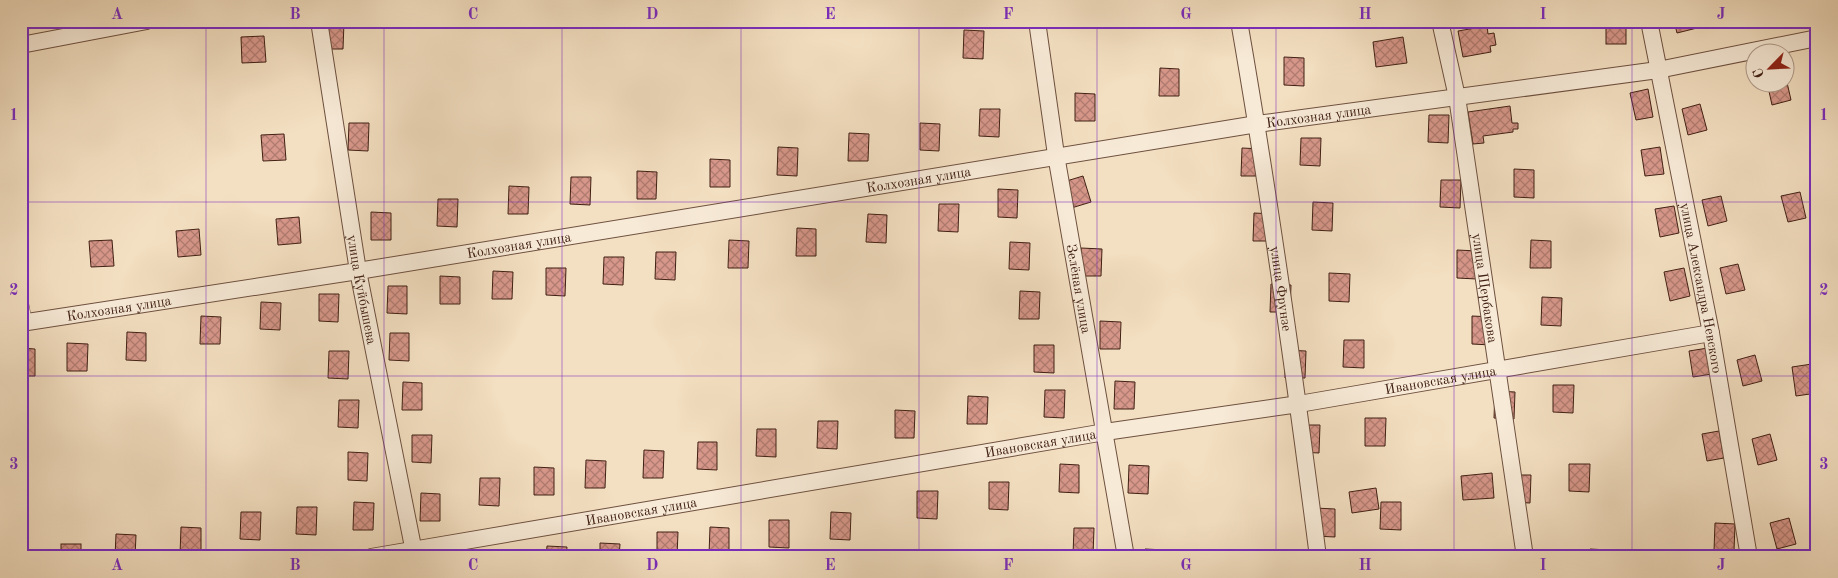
<svg xmlns="http://www.w3.org/2000/svg" width="1838" height="578" viewBox="0 0 1838 578" font-family="'Old Standard TT',serif">
	<style>
		.building { fill: url(#building-cross-hatch); stroke: #412014 }
		.lines { fill: none; stroke-linecap: round; stroke-linejoin: round }
		.service-casing { stroke: #6e503f; stroke-width: 9 }
		.minor-casing { stroke: #6e503f; stroke-width: 18 }
		.service { stroke: #f7ead7; stroke-width: 8 }
		.minor { stroke: #f7ead7; stroke-width: 16 }
		.grid { fill: none; stroke: #7b2cbf; stroke-width: 1; stroke-opacity: 0.55 }
		.labels { text-anchor: middle; stroke-width: 5; stroke-linejoin: round; paint-order: stroke }
		.street-label { font-size: 14px; fill: #412014; stroke: #f7ead7 }
		.neatline { fill: none; stroke: #7b2cbf; stroke-width: 2 }
		.grid-label { font-size: 16px; text-anchor: middle; font-weight: bold; fill: #7b2cbf }
	</style>
	<defs>
		<pattern id="building-cross-hatch" width="8" height="8" patternUnits="userSpaceOnUse" patternTransform="scale(1.25)"><rect width="8" height="8" fill="#d7978a"/><path d="M0 0l8 8M0 8l8-8" fill="none" stroke="#b07b70"/></pattern>
	</defs>
	<rect width="100%" height="100%" fill="#f3dfc1"/>
	<filter id="stains"><feTurbulence type="fractalNoise" baseFrequency=".004" numOctaves="4"/><feColorMatrix values="0 0 0 0 .2 0 0 0 0 .09 0 0 0 0 .02 0 0 0 .5 -.17"/></filter>
	<radialGradient id="worn" r=".72"><stop offset=".6" stop-color="#630" stop-opacity="0"/><stop offset="1" stop-color="#630" stop-opacity=".3"/></radialGradient>
	<g class="building">
		<path d="M324 21 344 22 343 49H323Z"/>
		<path d="M1191 21H1210V28L1190 27Z"/>
		<rect x="1606" y="21" width="20" height="23"/>
		<path d="M1674 21H1695L1697 28 1677 33Z"/>
		<path d="M1487 26 1488 34 1494 33 1496 45 1490 46 1491 52 1463 57 1458 31Z"/>
		<path d="M964 30 984 31 983 59 963 58Z"/>
		<path d="M264 36 266 62 242 63 241 37Z"/>
		<path d="M1403 37 1407 63 1376 67 1373 42Z"/>
		<path d="M1284 57 1304 58V86L1284 85Z"/>
		<path d="M1160 68 1179 69V96H1159Z"/>
		<path d="M1786 78 1791 100 1772 105 1767 82H1786Z"/>
		<path d="M1648 89 1653 117 1636 120 1630 93Z"/>
		<path d="M1075 93 1095 94V121H1075Z"/>
		<path d="M1700 104 1707 130 1688 135 1682 109Z"/>
		<path d="M1510 106 1512 123H1518V129H1513V132L1483 136 1484 143 1473 144 1468 112Z"/>
		<path d="M980 109H1000L999 137 979 136Z"/>
		<path d="M1429 115H1449L1448 143 1428 142Z"/>
		<path d="M349 123H369L368 151 348 150Z"/>
		<path d="M920 123 940 124 939 151 920 150Z"/>
		<path d="M849 133 869 134 868 161H848Z"/>
		<path d="M284 134 286 160 263 161 261 135Z"/>
		<path d="M1301 138H1321L1320 166 1300 165Z"/>
		<path d="M778 147 798 148 797 176 777 175Z"/>
		<path d="M1660 147 1664 174 1645 176 1641 150Z"/>
		<path d="M1242 148 1262 149 1261 176H1241Z"/>
		<path d="M710 159 730 160V187H710Z"/>
		<path d="M1514 169 1534 170V198L1514 197Z"/>
		<path d="M637 171 657 172 656 199H637Z"/>
		<path d="M1083 176 1091 202 1068 209 1060 183Z"/>
		<path d="M571 177H591L590 205 570 204Z"/>
		<path d="M1441 180H1461L1460 208 1440 207Z"/>
		<path d="M509 186 529 187 528 214H508Z"/>
		<path d="M998 189 1018 190 1017 218 998 217Z"/>
		<path d="M1800 192 1806 218 1788 222 1781 196Z"/>
		<path d="M1721 196 1727 221 1708 226 1702 200Z"/>
		<path d="M438 199H458L457 227 437 226Z"/>
		<path d="M1313 202 1333 203 1332 231 1312 230Z"/>
		<path d="M939 204H959L958 232 938 231Z"/>
		<path d="M1674 206 1679 233 1660 237 1655 209Z"/>
		<path d="M371 212 391 213V240H371Z"/>
		<path d="M1254 213 1274 214 1273 241H1253Z"/>
		<path d="M868 214 887 215 886 243 866 242Z"/>
		<path d="M299 217 301 243 278 245 276 219Z"/>
		<path d="M797 228 816 229V256H796Z"/>
		<path d="M199 229 201 255 178 257 176 231Z"/>
		<path d="M112 240 114 266 91 267 89 241Z"/>
		<path d="M729 240 749 241 748 268H728Z"/>
		<path d="M1531 240 1551 241V268H1530Z"/>
		<path d="M1010 242 1030 243 1029 270 1009 269Z"/>
		<path d="M1081 248 1102 249 1101 276H1081Z"/>
		<path d="M1457 250 1477 251V279L1457 278Z"/>
		<path d="M656 252H676L675 280 655 279Z"/>
		<path d="M604 257H624L623 285 603 284Z"/>
		<path d="M1738 264 1745 290 1726 294 1720 268Z"/>
		<path d="M546 268H566L565 296 546 295Z"/>
		<path d="M1684 268 1690 296 1670 301 1664 272Z"/>
		<path d="M493 271 513 272 512 299H492Z"/>
		<path d="M1329 273 1350 274 1349 302 1329 301Z"/>
		<path d="M440 276 460 277V304H440Z"/>
		<path d="M1271 284 1291 285 1290 312H1270Z"/>
		<path d="M388 286H407V314L387 313Z"/>
		<path d="M1020 291 1040 292 1039 319H1019Z"/>
		<path d="M319 294H339L338 322 319 321Z"/>
		<path d="M1542 297 1562 298 1561 326 1541 325Z"/>
		<path d="M261 302 281 303 280 330 260 329Z"/>
		<path d="M201 316 221 317 220 344H200Z"/>
		<path d="M1472 316 1492 317 1491 345 1472 344Z"/>
		<path d="M1100 321 1121 322 1120 349H1100Z"/>
		<path d="M127 332 146 333V361L126 360Z"/>
		<path d="M390 333H409V361L389 360Z"/>
		<path d="M1344 340H1364V368L1343 367Z"/>
		<path d="M67 343 88 344 87 371H67Z"/>
		<path d="M1034 345H1054V373L1034 372Z"/>
		<path d="M21 348 35 349V376H21Z"/>
		<path d="M1708 348 1712 374 1693 377 1689 351Z"/>
		<path d="M1285 350 1306 351 1305 378H1285Z"/>
		<path d="M329 351H349L348 379 328 378Z"/>
		<path d="M1755 355 1762 381 1743 386 1737 360Z"/>
		<path d="M1812 364 1817 393 1796 396 1792 367Z"/>
		<path d="M1115 381 1135 382 1134 409H1114Z"/>
		<path d="M403 382 422 383V410H402Z"/>
		<path d="M1553 385H1574L1573 413 1553 412Z"/>
		<path d="M1045 390H1065L1064 418 1044 417Z"/>
		<path d="M1495 391 1515 392 1514 419 1494 418Z"/>
		<path d="M968 396 988 397 987 424H967Z"/>
		<path d="M339 400H359L358 428 338 427Z"/>
		<path d="M895 410 915 411 914 438H895Z"/>
		<path d="M1365 418H1386L1385 446H1365Z"/>
		<path d="M818 421H838L837 449 817 448Z"/>
		<path d="M1299 425H1320L1319 453 1299 452Z"/>
		<path d="M757 429H776V457L756 456Z"/>
		<path d="M1719 431 1724 458 1707 461 1702 434Z"/>
		<path d="M1770 434 1777 460 1758 465 1752 439Z"/>
		<path d="M412 435H432L431 463 412 462Z"/>
		<path d="M698 442H717V470L697 469Z"/>
		<path d="M644 450 664 451 663 478H643Z"/>
		<path d="M348 452 368 453 367 481 348 480Z"/>
		<path d="M586 460 606 461 605 488H585Z"/>
		<path d="M1060 464 1079 465V493L1059 492Z"/>
		<path d="M1569 464H1590L1589 492 1569 491Z"/>
		<path d="M1129 465 1149 466 1148 494 1128 493Z"/>
		<path d="M534 467 554 468V495H534Z"/>
		<path d="M1492 473 1494 498 1463 500 1461 476Z"/>
		<path d="M1511 475H1531L1530 503 1510 502Z"/>
		<path d="M480 478H500L499 506 479 505Z"/>
		<path d="M989 482H1009L1008 510 989 509Z"/>
		<path d="M1376 488 1379 509 1352 513 1349 492Z"/>
		<path d="M917 491H938L937 519 917 518Z"/>
		<path d="M421 493 440 494V521H420Z"/>
		<path d="M354 502 374 503 373 530H353Z"/>
		<path d="M1381 502H1401V530L1380 529Z"/>
		<path d="M297 507H317L316 535 296 534Z"/>
		<path d="M1315 508 1335 509V537L1314 536Z"/>
		<path d="M241 512H261L260 540 240 539Z"/>
		<path d="M831 512 851 513 850 540 830 539Z"/>
		<path d="M1789 518 1796 544 1777 549 1770 523Z"/>
		<path d="M769 520H789V548L769 547Z"/>
		<path d="M1715 523 1735 524 1734 551H1714Z"/>
		<path d="M181 527 201 528V556L180 555Z"/>
		<path d="M710 527 729 528V555H709Z"/>
		<path d="M1074 528H1094L1093 556 1073 555Z"/>
		<path d="M657 532H678L677 557H657Z"/>
		<path d="M116 534 136 535 135 557H115Z"/>
		<path d="M600 543 620 544 619 557H600Z"/>
		<rect x="61" y="544" width="20" height="13"/>
		<path d="M547 546 567 547 566 557H546Z"/>
		<path d="M1145 549 1165 550V557H1145Z"/>
		<path d="M1590 549 1609 550V557H1589Z"/>
		<path d="M494 551 514 552V557H494Z"/>
		<path d="M1305 554 1306 557H1288Z"/>
	</g>
	<g class="lines">
		<g class="service-casing">
			<path id="service" d="M21 286 28 322"/>
		</g>
		<g class="minor-casing">
			<g id="minor">
				<path id="s1" d="M319 21 358 271 415 557"/>
				<path id="s2" d="M1037 21 1056 155 1126 557"/>
				<path id="s3" d="M1239 21C1270 199 1295 378 1318 557"/>
				<path id="s4" d="M1440 21 1457 97 1525 557"/>
				<path id="s5" d="M1649 21 1711 333 1749 557"/>
				<path d="M21 45 147 21"/>
				<path id="s6" d="M21 323 358 271 1257 124 1658 70 1817 38"/>
				<path id="s7" d="M371 557 1105 432 1299 404 1711 333"/>
			</g>
		</g>
		<use href="#service" class="service"/>
		<use href="#minor" class="minor"/>
	</g>
	<path class="grid" d="M206 21V557M384 21V557M562 21V557M741 21V557M919 21V557M1097 21V557M1276 21V557M1454 21V557M1632 21V557M21 202H1817M21 376H1817"/>
	<g class="labels">
		<g class="street-label">
			<text dy="5" stroke="none"><textPath href="#s6" startOffset="1314">Колхозная улица</textPath></text>
			<text dy="5" stroke="none"><textPath href="#s6" startOffset="909">Колхозная улица</textPath></text>
			<text dy="5" stroke="none"><textPath href="#s6" startOffset="504">Колхозная улица</textPath></text>
			<text dy="5" stroke="none"><textPath href="#s4" startOffset="271">улица Щербакова</textPath></text>
			<text dy="5" stroke="none"><textPath href="#s2" startOffset="271">Зелёная улица</textPath></text>
			<text dy="5" stroke="none"><textPath href="#s3" startOffset="271">улица Фрунзе</textPath></text>
			<text dy="5" stroke="none"><textPath href="#s5" startOffset="272">улица Александра Невского</textPath></text>
			<text dy="5" stroke="none"><textPath href="#s1" startOffset="272">улица Куйбышева</textPath></text>
			<text dy="5" stroke="none"><textPath href="#s6" startOffset="99">Колхозная улица</textPath></text>
			<text dy="5" stroke="none"><textPath href="#s7" startOffset="1084">Ивановская улица</textPath></text>
			<text dy="5" stroke="none"><textPath href="#s7" startOffset="679">Ивановская улица</textPath></text>
			<text dy="5" stroke="none"><textPath href="#s7" startOffset="274">Ивановская улица</textPath></text>
		</g>
	</g>
	<rect width="1838" height="578" fill="none" stroke="#f3dfc1" stroke-width="55"/>
	<g transform="translate(1770 68) rotate(246)"><circle r="24" fill="#f7ead7" stroke="#ae9989"/>
	<path d="M0-4L9 19L0 12L-9 19Z" fill="#8f2418"/>
	<text y="-8" font-size="14" font-weight="bold" text-anchor="middle" fill="#412014">С</text>
	</g>
	<rect x="28" y="28" width="1782" height="522" class="neatline"/>
	<g class="grid-label">
		<text x="117" y="19">A</text>
		<text x="295" y="19">B</text>
		<text x="473" y="19">C</text>
		<text x="652" y="19">D</text>
		<text x="830" y="19">E</text>
		<text x="1008" y="19">F</text>
		<text x="1186" y="19">G</text>
		<text x="1365" y="19">H</text>
		<text x="1543" y="19">I</text>
		<text x="1721" y="19">J</text>
		<text x="14" y="120">1</text>
		<text x="1824" y="120">1</text>
		<text x="14" y="295">2</text>
		<text x="1824" y="295">2</text>
		<text x="14" y="469">3</text>
		<text x="1824" y="469">3</text>
		<text x="117" y="570">A</text>
		<text x="295" y="570">B</text>
		<text x="473" y="570">C</text>
		<text x="652" y="570">D</text>
		<text x="830" y="570">E</text>
		<text x="1008" y="570">F</text>
		<text x="1186" y="570">G</text>
		<text x="1365" y="570">H</text>
		<text x="1543" y="570">I</text>
		<text x="1721" y="570">J</text>
	</g>
	<rect width="100%" height="100%" filter="url(#stains)"/>
	<rect width="100%" height="100%" fill="url(#worn)"/>
</svg>
